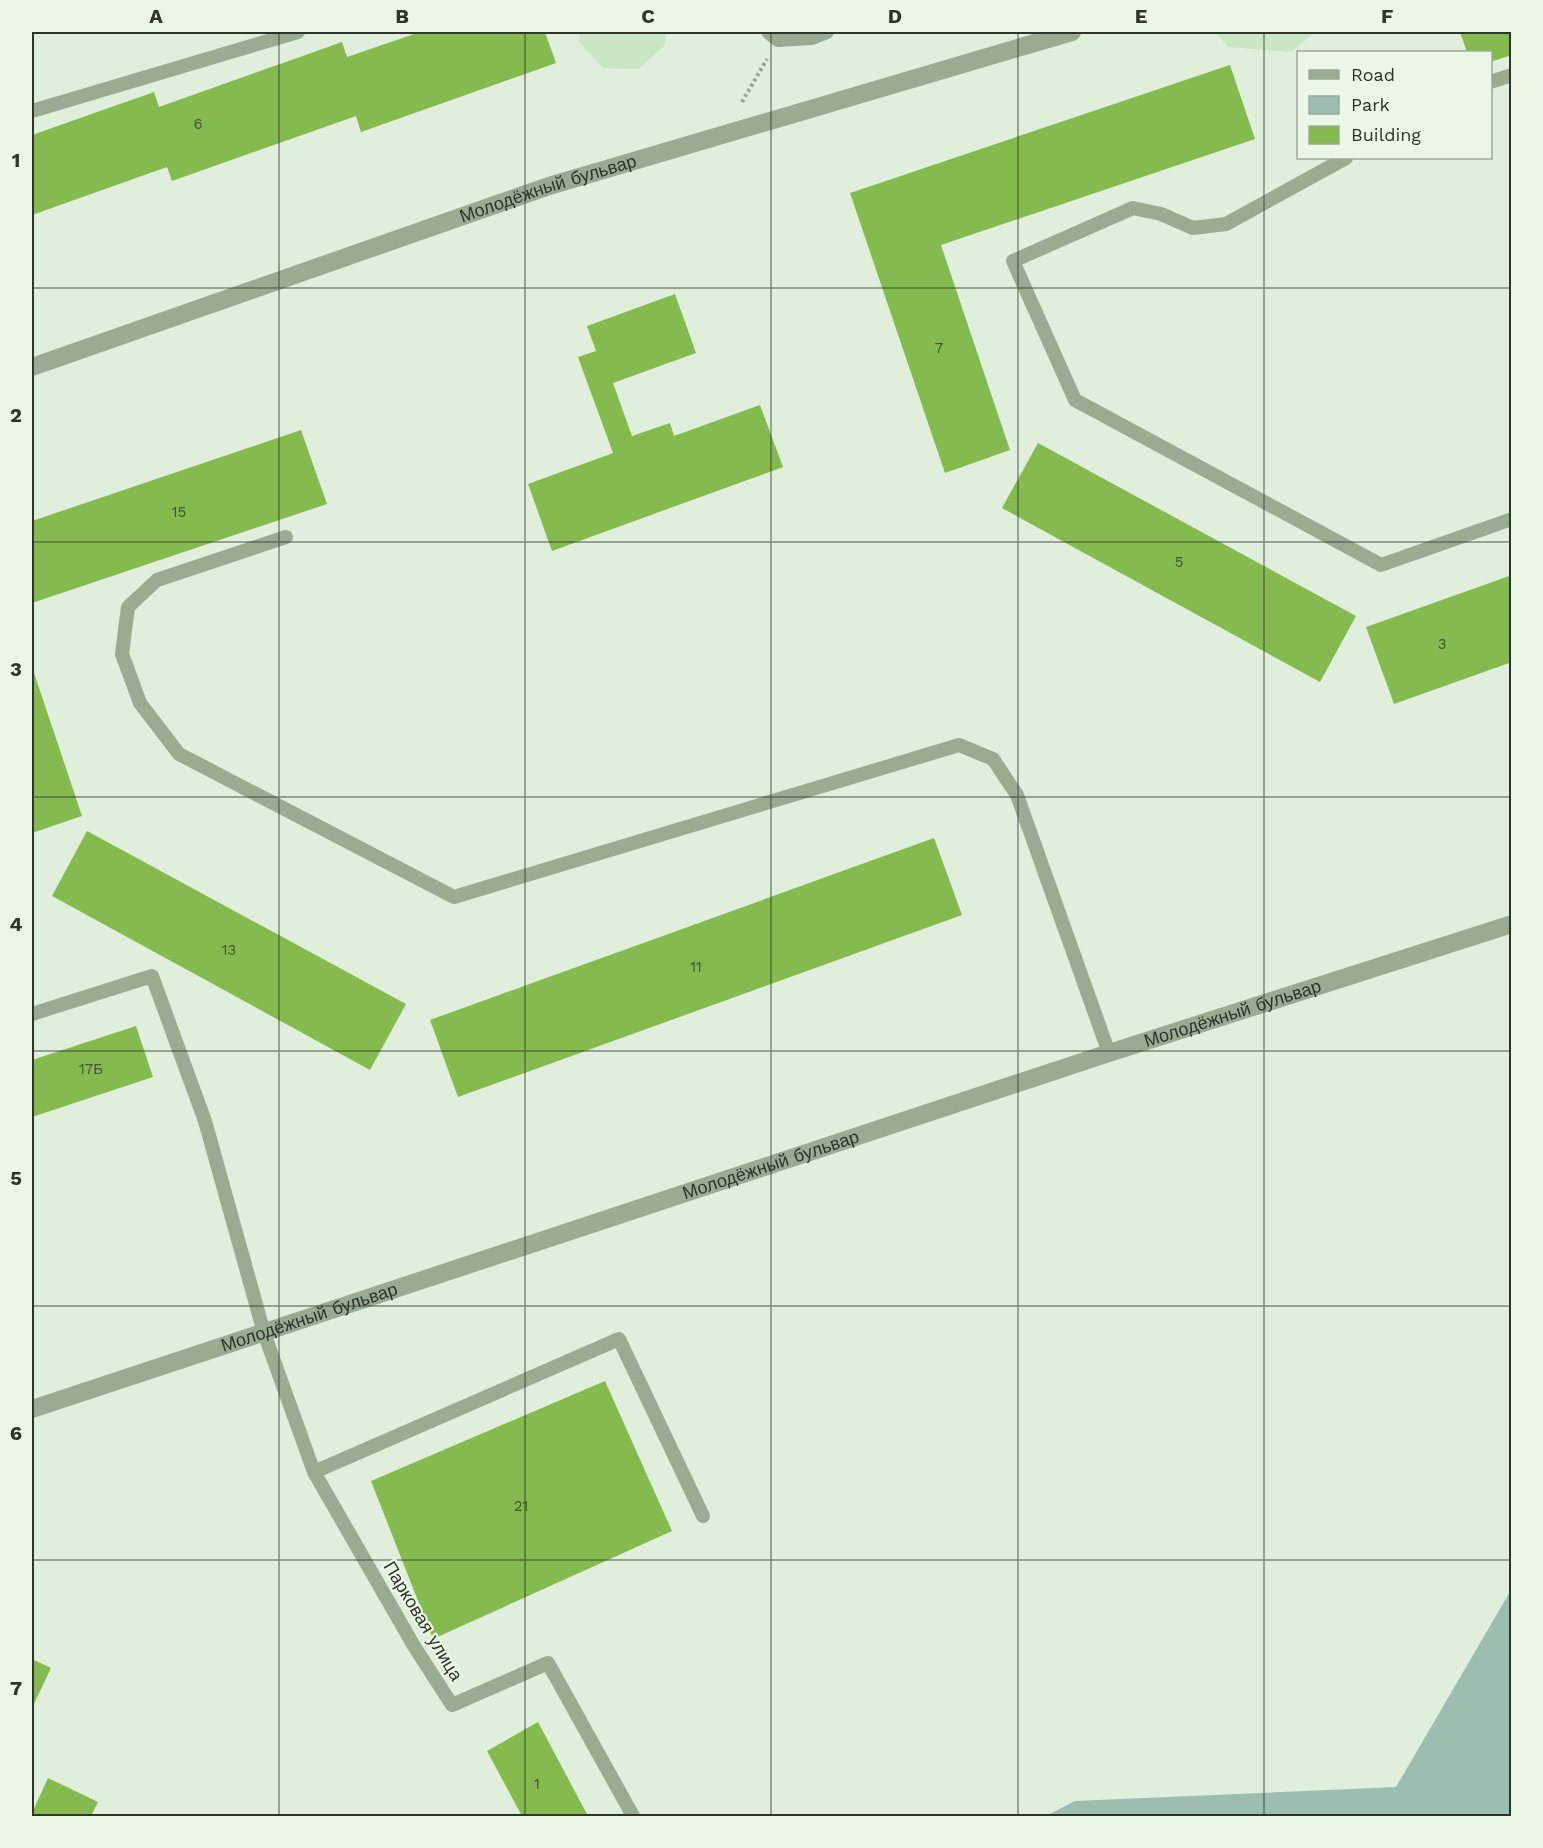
<svg xmlns="http://www.w3.org/2000/svg" width="1543" height="1848" viewBox="0 0 1543 1848" font-family="'Work Sans',sans-serif">
	<style>
		.green { fill: #9dbdb0 }
		.plaza { fill: #cae6c4 }
		.building { fill: #85ba4e }
		.lines { fill: none; stroke-linecap: round; stroke-linejoin: round }
		.path { stroke: #94a88a; stroke-width: 4; stroke-dasharray: 3 3; stroke-linecap: butt }
		.lane { stroke: #99ac92; stroke-width: 14 }
		.street { stroke: #99ac92; stroke-width: 18 }
		.grid { fill: none; stroke: #2d3428; stroke-width: 1.5; stroke-opacity: 0.55 }
		.labels { text-anchor: middle; stroke-width: 4.5; stroke-linejoin: round; paint-order: stroke }
		.number-label { font-size: 15px; fill: #435632 }
		.street-label { font-size: 18px; fill: #2d3428; stroke: #eaf7e7 }
		.neatline { fill: none; stroke: #2d3428; stroke-width: 2 }
		.grid-label { font-size: 20px; text-anchor: middle; font-weight: bold; fill: #2d3428 }
	</style>
	<rect width="100%" height="100%" fill="#e0efdb"/>
	<path class="green" d="M1511 1590V1816H1046L1075 1801 1396 1787Z"/>
	<g class="plaza">
		<path d="M580 32H666L665 45 639 69 603 68 579 42Z"/>
		<path d="M1215 32H1315L1291 52 1228 47Z"/>
	</g>
	<g class="building">
		<path d="M420 32H545L556 63 361 132 356 116 172 181 167 167 32 215V135L154 92 159 107 342 42 347 57Z"/>
		<path d="M1460 32H1512V55L1490 62V52H1467Z"/>
		<path d="M1230 65 1255 139 941 245 1010 450 945 473 850 193Z"/>
		<path d="M675 294 696 353 613 383 632 436 670 423 674 436 760 405 783 467 552 551 528 484 613 453 578 357 596 351 587 326Z"/>
		<path d="M301 430 327 504 32 603V521Z"/>
		<path d="M1038 443 1356 616 1320 682 1002 508Z"/>
		<path d="M1512 575V662L1394 704 1366 627Z"/>
		<path d="M32 667 82 816 32 833Z"/>
		<path d="M87 831 406 1004 370 1070 52 896Z"/>
		<path d="M934 838 962 915 458 1097 430 1020Z"/>
		<path d="M136 1026 153 1077 32 1117V1060Z"/>
		<path d="M605 1381 672 1531 433 1639 371 1481Z"/>
		<path d="M32 1659 51 1668 32 1708Z"/>
		<path d="M538 1722 588 1816H522L487 1751Z"/>
		<path d="M48 1778 98 1802 91 1816H32V1813Z"/>
	</g>
	<g class="lines">
		<path class="path" d="M742 102 767 59"/>
		<g class="lane">
			<path d="M768 32 778 40 812 38 827 32"/>
			<path d="M1490 82 1512 75"/>
			<path d="M32 111 298 32"/>
			<path d="M1346 158 1226 224 1193 228 1161 214 1133 208 1013 261 1075 400 1381 565 1512 519"/>
			<path d="M286 537 157 580 128 607 122 654 140 703 179 754 454 897 959 745 993 759 1017 795 1109 1053"/>
			<path d="M32 1014 152 976 205 1121 264 1333 314 1472 414 1646 452 1705 548 1663 633 1816"/>
			<path d="M314 1472 619 1339 703 1516"/>
		</g>
		<g class="street">
			<path id="s1" d="M32 367 549 186 1072 32"/>
			<path id="s2" d="M32 1409 1109 1053 1512 924"/>
		</g>
	</g>
	<path class="grid" d="M279 32V1816M525 32V1816M771 32V1816M1018 32V1816M1264 32V1816M32 288H1512M32 542H1512M32 797H1512M32 1051H1512M32 1306H1512M32 1560H1512"/>
	<g class="labels">
		<g class="number-label">
			<text x="198" y="129">6</text>
			<text x="939" y="353">7</text>
			<text x="179" y="517">15</text>
			<text x="1179" y="567">5</text>
			<text x="1442" y="649">3</text>
			<text x="229" y="955">13</text>
			<text x="696" y="972">11</text>
			<text x="91" y="1074">17Б</text>
			<text x="521" y="1511">21</text>
			<text x="537" y="1789">1</text>
		</g>
		<g class="street-label">
			<text dy="6" stroke="none"><textPath href="#s1" startOffset="546">Молодёжный бульвар</textPath></text>
			<text dy="6" stroke="none"><textPath href="#s2" startOffset="1264">Молодёжный бульвар</textPath></text>
			<text dy="6" stroke="none"><textPath href="#s2" startOffset="778">Молодёжный бульвар</textPath></text>
			<text dy="6" stroke="none"><textPath href="#s2" startOffset="292">Молодёжный бульвар</textPath></text>
			<text transform="translate(423 1621) rotate(59)" y="6">Парковая улица</text>
		</g>
	</g>
	<rect width="1543" height="1848" fill="none" stroke="#eaf7e7" stroke-width="66"/>
	<rect x="1297" y="51" width="195" height="108" fill="#eaf7e7" stroke="#9ea99b" stroke-width="1.5"/>
	<rect x="1309" y="70" width="30" height="9" fill="#99ac92" stroke="#9ea99b" stroke-width="1.5"/>
	<text x="1351" y="81" font-size="18" fill="#2d3428">Road</text>
	<rect x="1309" y="96" width="30" height="18" fill="#9dbdb0" stroke="#9ea99b" stroke-width="1.5"/>
	<text x="1351" y="111" font-size="18" fill="#2d3428">Park</text>
	<rect x="1309" y="126" width="30" height="18" fill="#85ba4e" stroke="#9ea99b" stroke-width="1.5"/>
	<text x="1351" y="141" font-size="18" fill="#2d3428">Building</text>
	<rect x="33" y="33" width="1477" height="1782" class="neatline"/>
	<g class="grid-label">
		<text x="156" y="23">A</text>
		<text x="402" y="23">B</text>
		<text x="648" y="23">C</text>
		<text x="895" y="23">D</text>
		<text x="1141" y="23">E</text>
		<text x="1387" y="23">F</text>
		<text x="16" y="167">1</text>
		<text x="16" y="422">2</text>
		<text x="16" y="676">3</text>
		<text x="16" y="931">4</text>
		<text x="16" y="1185">5</text>
		<text x="16" y="1440">6</text>
		<text x="16" y="1695">7</text>
	</g>
</svg>
